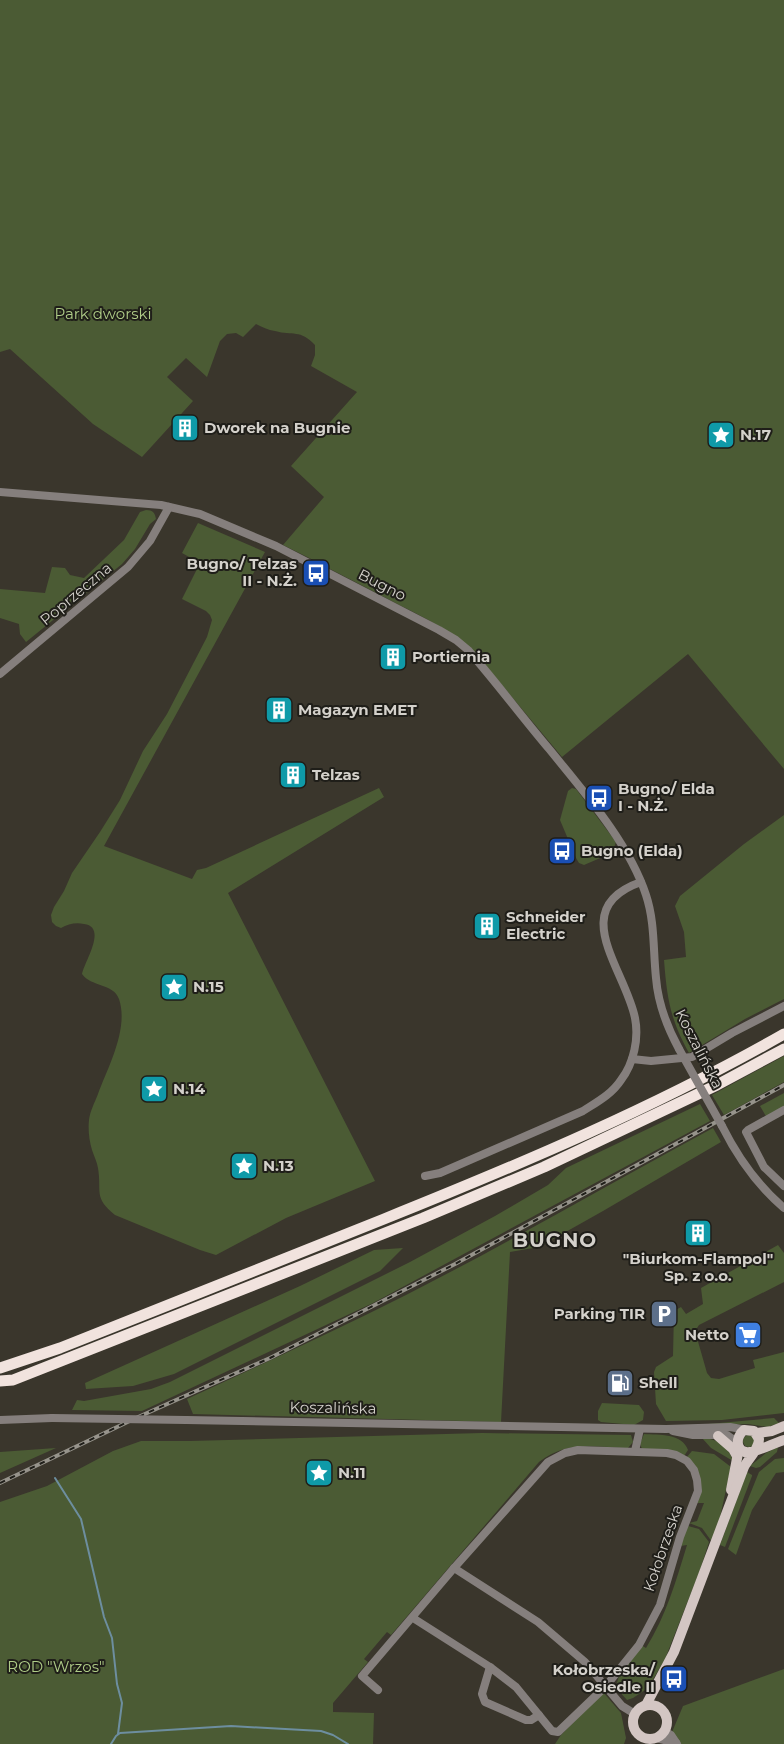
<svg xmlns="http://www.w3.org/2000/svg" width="784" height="1744" viewBox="0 0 784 1744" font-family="Montserrat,sans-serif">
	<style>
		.green { fill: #4b5b34 }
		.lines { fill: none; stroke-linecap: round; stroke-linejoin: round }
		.stream { stroke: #6d8e9f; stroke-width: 2 }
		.minor { stroke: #857f7d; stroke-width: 8 }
		.major { stroke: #d3c6c3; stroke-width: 10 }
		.highway { stroke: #f1e3de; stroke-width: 11 }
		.rail-casing { stroke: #96938b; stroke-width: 4 }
		.rail { stroke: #1f1e19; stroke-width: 2; stroke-dasharray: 5.5; stroke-linecap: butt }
		.minor-bridge { stroke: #857f7d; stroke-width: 8 }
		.labels { text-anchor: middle; stroke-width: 4; stroke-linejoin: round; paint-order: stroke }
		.park-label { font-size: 15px; fill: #afcc87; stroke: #1f1e19 }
		.poi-label { font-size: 15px; font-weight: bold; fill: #d4d1cb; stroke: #1f1e19; text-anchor: start }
		.street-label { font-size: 15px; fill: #d4d1cb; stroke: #1f1e19 }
		.district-label { font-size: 20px; font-weight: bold; letter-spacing: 1px; fill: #d4d1cb; stroke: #1f1e19 }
	</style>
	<rect width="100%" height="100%" fill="#3a362c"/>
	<g class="green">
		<path d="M0 0H784V769L688 654 562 757 482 661C455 630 418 615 382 596 349 579 316 561 283 545L324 497 291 466 357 392 311 366 315 355V345C300 329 293 336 275 331 268 330 262 327 256 324L243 337 236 333 227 334 220 341 207 377 186 358 167 377 193 401 142 457 93 424 10 349 0 352Z"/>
		<path d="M146 510C153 510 155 513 156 519L150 524 135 549 122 564 26 642 20 634 19 624 0 618V589L45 593 52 567 65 568 70 575 84 578 124 540 140 512Z"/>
		<path d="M198 523 265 552 104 846 192 879 197 870 206 868 379 788 384 797 228 893 375 1181 286 1218 216 1255 200 1250 115 1215C93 1197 102 1192 98 1168 97 1162 94 1156 92 1150 89 1140 88 1129 89 1120 90 1111 95 1102 98 1094 108 1067 129 1029 119 999 113 983 91 987 82 974 84 962 108 927 84 924 76 922 68 924 61 928L56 926 52 922 51 915 54 907 64 891 72 873 100 832 120 800 143 751 167 714 207 637 212 620 210 615 206 611 182 599 200 563 182 553Z"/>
		<path d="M572 788 576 789 616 842 612 853 584 865 579 863 576 858 560 820 568 791Z"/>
		<path d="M784 815V999L745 1019 689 1053C670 1019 667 998 664 960L686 957 684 932 675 906 680 896 744 844Z"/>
		<path d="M784 1056V1082L724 1115 712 1095Z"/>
		<path d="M784 1093V1108L767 1118 760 1106Z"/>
		<path d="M700 1104 710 1121 373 1303 142 1411 72 1410 77 1400 84 1401 151 1389 170 1382 410 1262 495 1216 548 1185 566 1168Z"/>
		<path d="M713 1128 721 1142 603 1211 539 1247 510 1252 501 1422 193 1414 187 1399C261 1365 334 1331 406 1295 510 1242 611 1183 713 1128Z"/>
		<path d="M778 1245 784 1253V1282L699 1325 695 1331 707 1373 711 1378 719 1379 755 1368 753 1360 784 1352V1413L722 1420 666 1421 656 1404 654 1372 656 1367 673 1356 674 1311 681 1307 686 1314 703 1304 701 1288Z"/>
		<path d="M403 1248 380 1271 174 1374 133 1386 86 1389 85 1383 300 1286 374 1250Z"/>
		<path d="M602 1403 639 1405 644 1412 643 1420 634 1425 601 1422 598 1420V1411Z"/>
		<path d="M774 1418 779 1423 768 1427 748 1424 706 1425 708 1424Z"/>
		<path d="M482 1433 631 1435 633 1442 628 1448C596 1447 566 1440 539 1462L391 1635 387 1632 364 1659 368 1662 333 1703V1712L374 1713 373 1744H0V1502L47 1486 113 1451 141 1441H190Z"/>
		<path d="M644 1434C659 1435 682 1433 688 1450L684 1456 642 1449 640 1444Z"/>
		<circle cx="749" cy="1441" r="6"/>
		<path d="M702 1438C717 1438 729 1447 733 1461L711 1448Z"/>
		<path d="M778 1447 777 1452 760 1467 756 1468 750 1466 766 1453Z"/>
		<path d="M56 1448 0 1473V1452Z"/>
		<path d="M692 1451 714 1454 731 1467 720 1517 712 1542 702 1528 689 1523 697 1521 704 1503H697L700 1495 686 1458Z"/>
		<path d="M784 1458V1472L776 1473 752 1510 736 1555 728 1549 759 1472 775 1459Z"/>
		<path d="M747 1472 752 1475V1476L725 1547 720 1545Z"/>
		<path d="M688 1526 699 1529 709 1542 700 1570 665 1659 648 1688 633 1698 627 1700 618 1690 616 1686 619 1676 618 1674 641 1645 646 1648C666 1616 676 1581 687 1545L680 1546Z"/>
		<path d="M784 1669V1744H667L683 1706Z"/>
		<path d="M603 1692 621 1713 626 1738 624 1744H555L561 1735Z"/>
	</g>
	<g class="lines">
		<g class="stream">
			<path d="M55 1478 81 1519 104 1617 112 1638 117 1684 122 1703 118 1734"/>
			<path d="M111 1744 116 1736 120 1733 231 1726 321 1731 333 1735 348 1744"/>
		</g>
		<g class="minor">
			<path d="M0 492 161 505 200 514 276 546 439 630 456 640 468 650C496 682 522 717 550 750 584 792 629 843 646 895 655 922 653 950 656 978 658 1003 667 1027 679 1049"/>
			<path d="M0 674 128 567 150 541 169 507"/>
			<path d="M632 1059 651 1061 692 1057 732 1033 784 1006"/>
			<path d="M784 1110 748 1130 746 1132 764 1167 784 1186"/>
			<path d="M722 1126C738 1158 757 1185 784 1208"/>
			<path d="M425 1176 440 1173 583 1111C597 1102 612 1094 621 1080 634 1063 639 1038 635 1018 625 969 566 908 641 882"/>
			<path d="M0 1420 52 1418"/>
			<path d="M186 1420 666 1429 730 1427 747 1430"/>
			<path d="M673 1431 693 1435H727L737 1442"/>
			<path d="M635 1451 640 1429"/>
			<path d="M454 1568 538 1622 585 1662 622 1706 635 1714"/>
			<path d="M490 1667 482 1694 485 1702 526 1720H531L539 1715"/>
			<path d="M378 1690 362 1676 454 1568 548 1462 565 1453 578 1450 667 1453 676 1455 687 1461 694 1470 697 1480 698 1491 680 1537 660 1605 639 1645 606 1686 558 1732 552 1731 516 1687 490 1667 413 1618"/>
			<path d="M664 1731 671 1735 677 1744"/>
			<path d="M656 1738 676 1743"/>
		</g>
		<g class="major">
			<path d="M757 1433 772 1431 784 1426"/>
			<path d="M718 1436 733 1449 737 1456"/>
			<path d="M731 1490 739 1448"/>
			<path d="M646 1705 674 1652 744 1467C749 1458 759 1449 759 1439L754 1431 744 1430C735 1437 735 1454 750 1452 759 1451 774 1443 784 1440"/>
			<circle cx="650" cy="1722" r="17"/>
		</g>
		<g class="highway">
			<path d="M0 1368 60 1348C168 1305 276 1263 384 1219 521 1164 656 1107 784 1034"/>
			<path d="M0 1381 13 1380 423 1218 544 1167 717 1085 784 1049"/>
		</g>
		<g class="rail-casing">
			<path id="rail" d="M0 1483 136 1418 270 1358 359 1313 455 1264 784 1085"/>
		</g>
		<use href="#rail" class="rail"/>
		<g class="minor-bridge">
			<path d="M679 1049 722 1126"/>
			<path d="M52 1418 186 1420"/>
		</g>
	</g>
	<defs>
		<g id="building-square" transform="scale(1.4375)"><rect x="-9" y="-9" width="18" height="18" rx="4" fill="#0f9aa8" stroke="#1f1e19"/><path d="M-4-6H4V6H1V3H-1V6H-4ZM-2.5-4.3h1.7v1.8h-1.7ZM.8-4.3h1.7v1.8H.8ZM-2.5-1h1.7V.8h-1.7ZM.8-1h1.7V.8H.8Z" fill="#fff"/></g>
		<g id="sight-square" transform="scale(1.4375)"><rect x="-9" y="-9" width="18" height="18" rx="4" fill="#0f9aa8" stroke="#1f1e19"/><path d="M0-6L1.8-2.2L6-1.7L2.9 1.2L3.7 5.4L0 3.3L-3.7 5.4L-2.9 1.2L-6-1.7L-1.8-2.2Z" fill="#fff"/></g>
		<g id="bus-square" transform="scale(1.4375)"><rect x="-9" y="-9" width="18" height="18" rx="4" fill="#1a4fb4" stroke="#1f1e19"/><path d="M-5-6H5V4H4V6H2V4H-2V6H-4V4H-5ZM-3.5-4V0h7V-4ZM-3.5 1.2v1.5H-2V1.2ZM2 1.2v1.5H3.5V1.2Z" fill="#fff"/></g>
		<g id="parking-square" transform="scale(1.4375)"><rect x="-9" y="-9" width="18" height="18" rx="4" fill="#5c6f8a" stroke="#1f1e19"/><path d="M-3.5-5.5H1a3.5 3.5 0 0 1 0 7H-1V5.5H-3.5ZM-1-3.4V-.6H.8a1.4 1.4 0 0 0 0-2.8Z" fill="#fff"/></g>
		<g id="supermarket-square" transform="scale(1.4375)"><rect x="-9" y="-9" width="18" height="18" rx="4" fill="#3f7fe0" stroke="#1f1e19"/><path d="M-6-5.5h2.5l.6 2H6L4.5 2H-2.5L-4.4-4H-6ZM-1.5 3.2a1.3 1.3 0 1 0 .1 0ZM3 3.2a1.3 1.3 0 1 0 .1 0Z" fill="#fff"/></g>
		<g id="fuel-square" transform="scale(1.4375)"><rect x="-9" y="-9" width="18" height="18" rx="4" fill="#5c6f8a" stroke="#1f1e19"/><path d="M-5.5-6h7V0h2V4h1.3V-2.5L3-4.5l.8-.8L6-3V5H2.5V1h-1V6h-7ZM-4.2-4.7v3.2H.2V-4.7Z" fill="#fff"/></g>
	</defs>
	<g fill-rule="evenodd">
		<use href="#building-square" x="185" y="428"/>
		<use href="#sight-square" x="721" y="435"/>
		<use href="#bus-square" x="316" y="573"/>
		<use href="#building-square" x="393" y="657"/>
		<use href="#building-square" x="279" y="710"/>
		<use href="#building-square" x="293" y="775"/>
		<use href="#bus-square" x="599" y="798"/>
		<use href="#bus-square" x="562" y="851"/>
		<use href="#building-square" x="487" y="926"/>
		<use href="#sight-square" x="174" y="987"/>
		<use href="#sight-square" x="154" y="1089"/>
		<use href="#sight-square" x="244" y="1166"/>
		<use href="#building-square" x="698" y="1233"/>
		<use href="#parking-square" x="664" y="1314"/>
		<use href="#supermarket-square" x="748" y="1335"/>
		<use href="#fuel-square" x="620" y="1383"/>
		<use href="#sight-square" x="319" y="1473"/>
		<use href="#bus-square" x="674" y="1679"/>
	</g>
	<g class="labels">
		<g class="park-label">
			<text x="103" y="319">Park dworski</text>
			<text x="56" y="1672">ROD "Wrzos"</text>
		</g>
		<g class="poi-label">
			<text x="204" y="433">Dworek na Bugnie</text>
			<text x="740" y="440">N.17</text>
			<text x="297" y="569" text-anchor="end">Bugno/ Telzas<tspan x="297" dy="17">II - N.Ż.</tspan></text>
			<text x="412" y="662">Portiernia</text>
			<text x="298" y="715">Magazyn EMET</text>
			<text x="312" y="780">Telzas</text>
			<text x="618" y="794">Bugno/ Elda<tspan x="618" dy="17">I - N.Ż.</tspan></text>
			<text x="581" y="856">Bugno (Elda)</text>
			<text x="506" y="922">Schneider<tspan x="506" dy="17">Electric</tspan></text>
			<text x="193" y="992">N.15</text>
			<text x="173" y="1094">N.14</text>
			<text x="263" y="1171">N.13</text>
			<text x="698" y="1264" text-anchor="middle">"Biurkom-Flampol"<tspan x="698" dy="17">Sp. z o.o.</tspan></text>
			<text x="645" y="1319" text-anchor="end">Parking TIR</text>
			<text x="729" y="1340" text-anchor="end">Netto</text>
			<text x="639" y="1388">Shell</text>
			<text x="338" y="1478">N.11</text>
			<text x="655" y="1675" text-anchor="end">Kołobrzeska/<tspan x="655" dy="17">Osiedle II</tspan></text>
		</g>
		<g class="street-label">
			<text transform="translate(382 585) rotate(27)" y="5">Bugno</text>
			<text transform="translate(76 594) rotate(-40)" y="5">Poprzeczna</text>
			<text transform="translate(699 1049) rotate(63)" y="5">Koszalińska</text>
			<text transform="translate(333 1408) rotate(1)" y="5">Koszalińska</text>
			<text transform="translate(663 1548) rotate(-71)" y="5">Kołobrzeska</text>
		</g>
		<g class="district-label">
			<text x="555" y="1247">BUGNO</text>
		</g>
	</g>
</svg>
